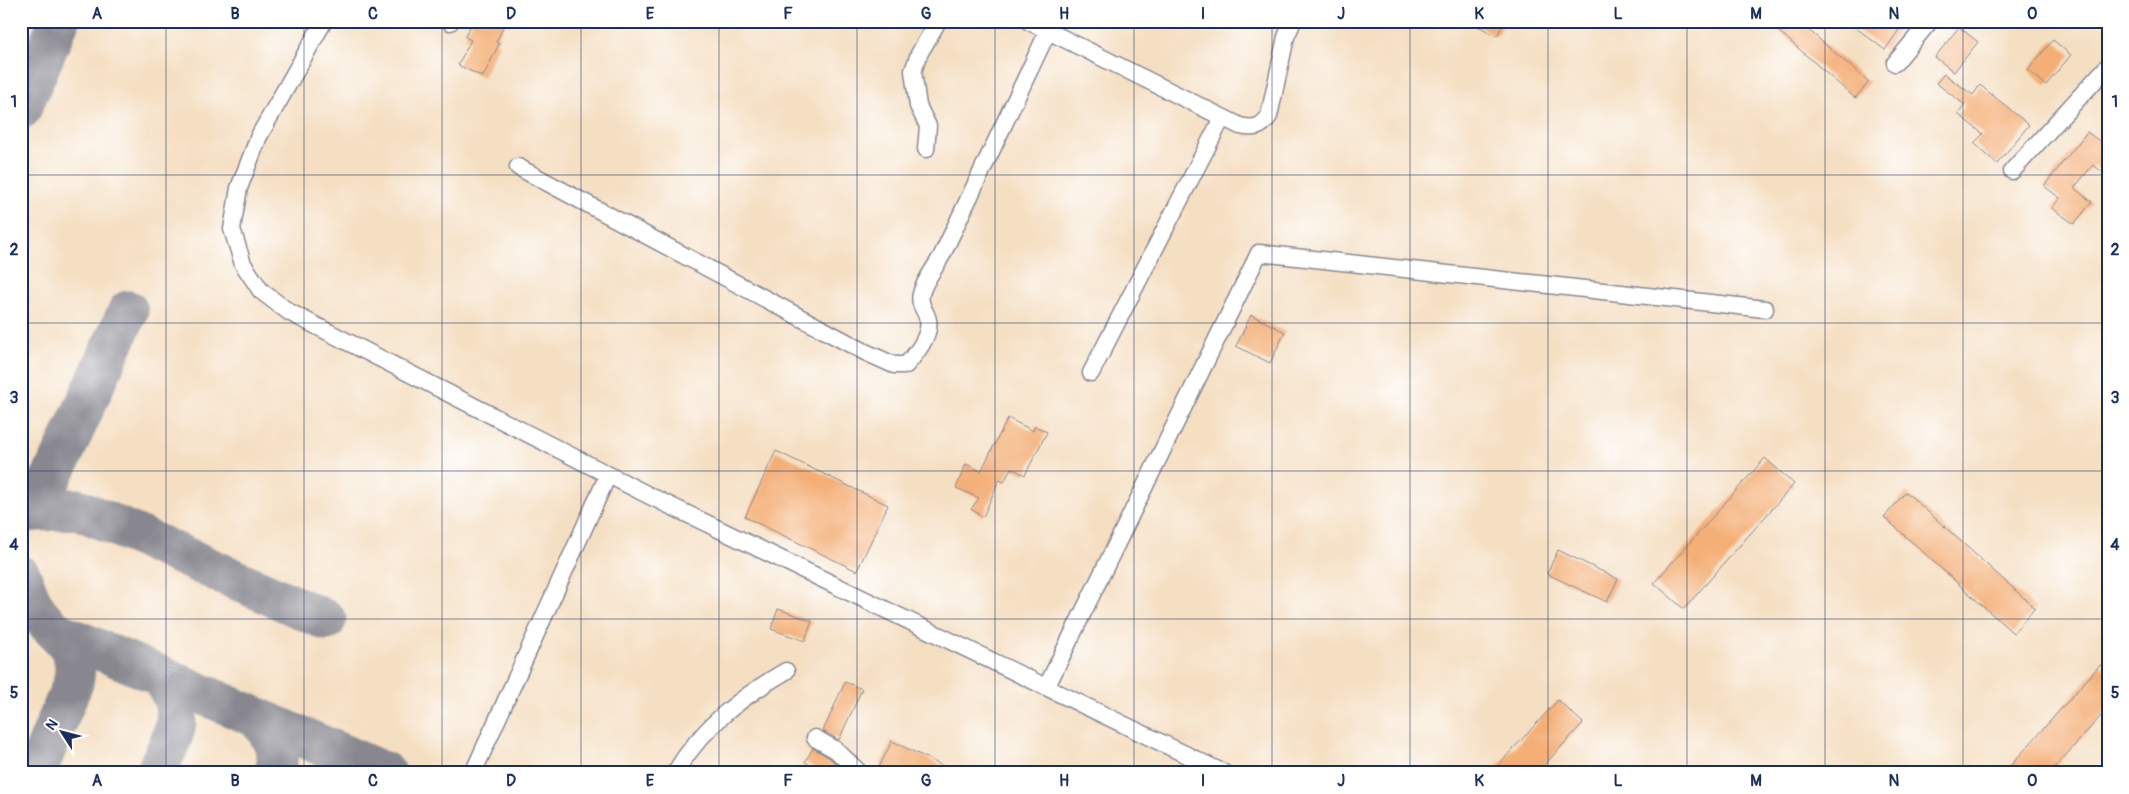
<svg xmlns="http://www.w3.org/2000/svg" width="2129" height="794" viewBox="0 0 2129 794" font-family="Pangolin,sans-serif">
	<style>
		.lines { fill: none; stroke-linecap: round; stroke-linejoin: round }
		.taxiway { stroke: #888790; stroke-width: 41 }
		.building { fill: #f4af77 }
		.minor-casing { stroke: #888790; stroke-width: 19 }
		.minor { stroke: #fff; stroke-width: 16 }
		.grid { fill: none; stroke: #1b2f5e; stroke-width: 1; stroke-opacity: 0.55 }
		.neatline { fill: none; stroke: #1b2f5e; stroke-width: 2 }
		.grid-label { font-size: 16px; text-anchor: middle; font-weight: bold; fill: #1b2f5e }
	</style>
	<rect width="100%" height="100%" fill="#fff"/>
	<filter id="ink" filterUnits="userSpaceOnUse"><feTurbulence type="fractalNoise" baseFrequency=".02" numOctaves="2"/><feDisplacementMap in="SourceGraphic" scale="10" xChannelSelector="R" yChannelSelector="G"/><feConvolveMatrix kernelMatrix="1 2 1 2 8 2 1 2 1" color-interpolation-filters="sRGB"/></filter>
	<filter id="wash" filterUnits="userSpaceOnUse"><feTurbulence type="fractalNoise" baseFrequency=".0096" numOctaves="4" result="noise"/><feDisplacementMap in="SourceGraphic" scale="20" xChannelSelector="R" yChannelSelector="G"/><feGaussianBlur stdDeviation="1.12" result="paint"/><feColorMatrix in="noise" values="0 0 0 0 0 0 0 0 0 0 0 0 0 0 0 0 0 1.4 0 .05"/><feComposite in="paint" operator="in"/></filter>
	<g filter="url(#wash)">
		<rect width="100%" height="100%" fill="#f5dfc3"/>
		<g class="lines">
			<g class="taxiway">
				<path d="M21 109 59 21"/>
				<path d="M25 511 44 492 61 459 128 311"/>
				<path d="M21 512 78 509 326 620"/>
				<path d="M21 576C25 587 29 598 35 608 53 637 83 641 73 683L36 773"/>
				<path d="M58 632 386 773"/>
				<path d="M258 718C269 733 284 753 274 773"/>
				<path d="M156 773C174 731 190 716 159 675"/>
			</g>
		</g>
		<g id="blocks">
			<g class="building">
				<path d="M473 21H506L496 42 499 44 483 77 458 65 471 40 465 37Z"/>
				<path d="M1468 21H1505L1497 36Z"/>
				<path d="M1767 21H1798L1869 82 1855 98Z"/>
				<path d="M1847 21H1893L1901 27 1885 50Z"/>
				<path d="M1959 27 1978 42 1954 72 1935 57Z"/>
				<path d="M2053 40 2071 55 2046 85 2028 70Z"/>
				<path d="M1944 74 1973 95 1980 85 2029 125 1997 164 1974 143 1983 134 1958 114 1965 105 1936 83Z"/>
				<path d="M2087 132 2108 147V176L2093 165 2074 188 2092 202 2074 224 2052 208 2060 198 2044 186Z"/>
				<path d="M1251 315 1285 332 1270 363 1236 346Z"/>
				<path d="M1008 418 1033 431 1035 426 1047 432 1025 475 1011 468 1004 482 999 480 983 517 971 509 979 498 956 488 966 464 981 471Z"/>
				<path d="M776 451 888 505 857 571 745 517Z"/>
				<path d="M1765 458 1794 484 1684 609 1654 583Z"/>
				<path d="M1906 492 2035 608 2013 633 1884 517Z"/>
				<path d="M1558 550 1618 579 1607 602 1547 574Z"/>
				<path d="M778 609 812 621 805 641 771 629Z"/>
				<path d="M2100 665 2108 672V708L2050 773H2004Z"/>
				<path d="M845 682 862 689 839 740 823 731Z"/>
				<path d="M1558 700 1583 723 1537 773H1491Z"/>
				<path d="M892 741 957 773H890L879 767Z"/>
				<path d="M813 748 830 758 845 773H823L805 762Z"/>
			</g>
		</g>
	</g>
	<g filter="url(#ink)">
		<use href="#blocks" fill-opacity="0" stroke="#888790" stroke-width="1"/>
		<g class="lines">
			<g class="minor-casing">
				<g id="minor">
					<path d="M324 21 259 136 239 188 232 229 243 264 261 291 289 312 648 495 1224 773"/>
					<path d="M449 21 450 22"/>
					<path d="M1028 21 1240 126C1254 129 1261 128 1269 116L1286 37 1293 21"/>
					<path d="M1895 63 1930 21"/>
					<path d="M926 149 928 126 918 106 913 71 919 54 938 21"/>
					<path d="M518 167 865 352 894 365H906C916 354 931 335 928 320 926 310 918 305 921 294 924 280 937 266 943 253L1048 31"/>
					<path d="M2012 171 2108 66"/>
					<path d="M1091 373 1222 118"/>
					<path d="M1047 686 1259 253 1765 309"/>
					<path d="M815 738 836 750 860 773"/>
					<path d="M473 773 608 475"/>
					<path d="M675 773C701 728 741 697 786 671"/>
				</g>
			</g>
			<use href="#minor" class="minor"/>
		</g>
	</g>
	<path class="grid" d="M166 21V773M304 21V773M442 21V773M581 21V773M719 21V773M857 21V773M995 21V773M1134 21V773M1272 21V773M1410 21V773M1548 21V773M1687 21V773M1825 21V773M1963 21V773M21 175H2108M21 323H2108M21 471H2108M21 619H2108"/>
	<rect width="2129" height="794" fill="none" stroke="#fff" stroke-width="55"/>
	<g transform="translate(62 732) rotate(306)" stroke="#ffffff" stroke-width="4" paint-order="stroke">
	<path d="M0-4L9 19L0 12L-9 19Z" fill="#1b2f5e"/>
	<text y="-8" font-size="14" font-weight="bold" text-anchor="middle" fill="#1b2f5e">N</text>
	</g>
	<rect x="28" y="28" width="2074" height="738" class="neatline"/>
	<g class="grid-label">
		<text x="97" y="19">A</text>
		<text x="235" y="19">B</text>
		<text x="373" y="19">C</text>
		<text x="511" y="19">D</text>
		<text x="650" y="19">E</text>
		<text x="788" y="19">F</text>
		<text x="926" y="19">G</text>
		<text x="1064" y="19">H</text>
		<text x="1203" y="19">I</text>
		<text x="1341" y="19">J</text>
		<text x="1479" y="19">K</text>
		<text x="1618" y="19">L</text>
		<text x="1756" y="19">M</text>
		<text x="1894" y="19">N</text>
		<text x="2032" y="19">O</text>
		<text x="14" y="107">1</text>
		<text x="2115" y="107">1</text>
		<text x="14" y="255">2</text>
		<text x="2115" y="255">2</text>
		<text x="14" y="403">3</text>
		<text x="2115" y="403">3</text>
		<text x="14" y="550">4</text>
		<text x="2115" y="550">4</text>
		<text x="14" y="698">5</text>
		<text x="2115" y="698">5</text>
		<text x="97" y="786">A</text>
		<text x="235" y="786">B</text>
		<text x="373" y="786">C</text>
		<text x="511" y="786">D</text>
		<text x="650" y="786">E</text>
		<text x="788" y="786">F</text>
		<text x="926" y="786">G</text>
		<text x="1064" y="786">H</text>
		<text x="1203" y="786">I</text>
		<text x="1341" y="786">J</text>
		<text x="1479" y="786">K</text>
		<text x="1618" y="786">L</text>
		<text x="1756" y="786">M</text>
		<text x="1894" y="786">N</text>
		<text x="2032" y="786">O</text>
	</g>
</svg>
